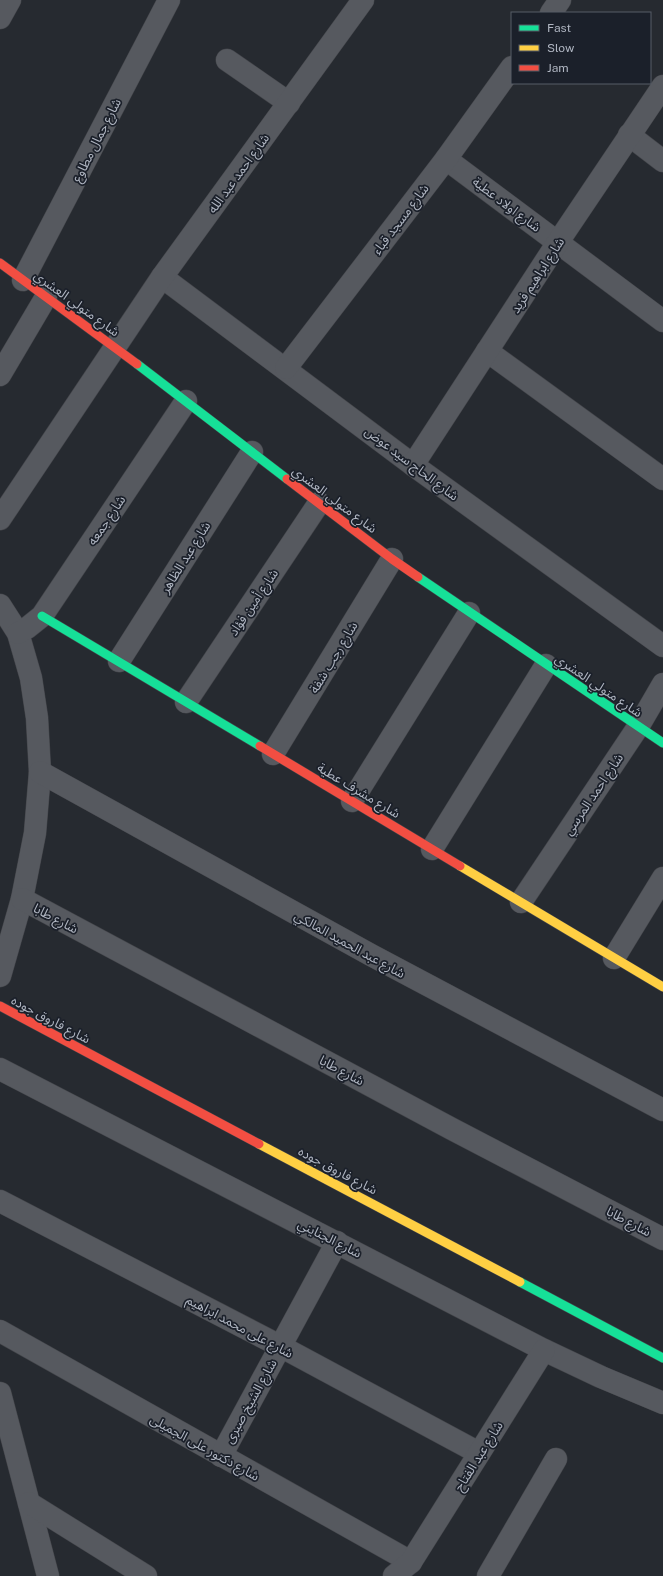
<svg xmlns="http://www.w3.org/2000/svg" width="663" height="1576" viewBox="0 0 663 1576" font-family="'Public Sans','Noto Sans Arabic',sans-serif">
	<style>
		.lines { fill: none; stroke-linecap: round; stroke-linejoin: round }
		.street-casing { stroke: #424449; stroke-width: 23 }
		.fast-casing { stroke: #424449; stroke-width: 10 }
		.slow-casing { stroke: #424449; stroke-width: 10 }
		.jam-casing { stroke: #424449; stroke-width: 10 }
		.street { stroke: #56595f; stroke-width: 22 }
		.fast { stroke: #16e098; stroke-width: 9 }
		.slow { stroke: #ffcf43; stroke-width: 9 }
		.jam { stroke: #f24e42; stroke-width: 9 }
		.labels { text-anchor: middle; stroke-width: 3.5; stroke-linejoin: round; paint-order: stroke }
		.street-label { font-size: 13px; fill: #b0b6c2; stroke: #1b202a }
	</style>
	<rect width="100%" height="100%" fill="#262a30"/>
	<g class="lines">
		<g class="street-casing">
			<g id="street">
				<path d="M551 13 560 0"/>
				<path d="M0 18 10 0"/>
				<path d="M227 60 289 103"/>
				<path d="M629 135 663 161"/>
				<path d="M446 159 663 321"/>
				<path d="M162 277 413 465 663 646"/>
				<path d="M23 280 169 0"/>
				<path d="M487 351 663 479"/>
				<path d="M286 368 446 159 512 67"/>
				<path d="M0 375 46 297"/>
				<path d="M413 465 558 242 663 86"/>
				<path d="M0 519 162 277 363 0"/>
				<path d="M0 605 18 633 31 678 37 718 40 772 35 833 22 899 0 976"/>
				<path d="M18 633 27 628 42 616 186 401"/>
				<path d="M119 661 252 452"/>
				<path d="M186 702 319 503"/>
				<path d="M273 754 392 559"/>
				<path d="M40 772 371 955 663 1110"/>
				<path d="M352 801 469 613"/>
				<path d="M432 849 546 665"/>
				<path d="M22 899 452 1129 663 1239"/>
				<path d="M521 902 638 727 663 684"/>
				<path d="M614 958 663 878"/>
				<path d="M0 1069 544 1350 601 1377 663 1403"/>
				<path d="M0 1201 280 1346 479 1453"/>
				<path d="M0 1331 411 1562"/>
				<path d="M0 1393 48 1576"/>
				<path d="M221 1456 337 1242"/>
				<path d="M29 1503 146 1576"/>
				<path d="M394 1576 411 1562 544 1350"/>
				<path d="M488 1576 556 1459"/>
			</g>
		</g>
		<g class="fast-casing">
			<g id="fast">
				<path d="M137 364 287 479"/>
				<path d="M418 577 663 743"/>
				<path d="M42 616 260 746"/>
				<path d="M520 1282 663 1358"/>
			</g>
		</g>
		<g class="slow-casing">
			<g id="slow">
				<path d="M460 866 663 987"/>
				<path d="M259 1144 520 1282"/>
			</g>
		</g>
		<g class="jam-casing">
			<g id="jam">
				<path d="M0 263 137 364"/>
				<path d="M287 479 392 559 418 577"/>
				<path d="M260 746 460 866"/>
				<path d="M0 1006 259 1144"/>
			</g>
		</g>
		<use href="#street" class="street"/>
		<use href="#fast" class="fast"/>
		<use href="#slow" class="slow"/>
		<use href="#jam" class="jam"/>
	</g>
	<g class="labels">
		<g class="street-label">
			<text transform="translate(96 140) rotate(-63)" y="5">شارع جمال مطاوع</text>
			<text transform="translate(238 173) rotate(-54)" y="5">شارع احمد عبد الله</text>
			<text transform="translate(507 204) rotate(37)" y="5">شارع اولاد عطية</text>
			<text transform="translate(400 219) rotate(-53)" y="5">شارع مسجد قباء</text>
			<text transform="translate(537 275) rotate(-57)" y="5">شارع ابراهيم فريد</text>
			<text transform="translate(77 303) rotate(36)" y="5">شارع متولي العشري</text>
			<text transform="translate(412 463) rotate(37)" y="5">شارع الحاج سيد عوض</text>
			<text transform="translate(335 499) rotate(37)" y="5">شارع متولي العشري</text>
			<text transform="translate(106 520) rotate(-56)" y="5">شارع جمعه</text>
			<text transform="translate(185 557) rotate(-58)" y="5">شارع عبد الظاهر</text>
			<text transform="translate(253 602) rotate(-56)" y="5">شارع أمين فؤاد</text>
			<text transform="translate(333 657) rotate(-59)" y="5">شارع رجب شفة</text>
			<text transform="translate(599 685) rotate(34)" y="5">شارع متولي العشري</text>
			<text transform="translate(359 790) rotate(31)" y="5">شارع مشرف عطية</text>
			<text transform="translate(593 794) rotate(-56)" y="5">شارع احمد المرسي</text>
			<text transform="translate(56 918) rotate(28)" y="5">شارع طابا</text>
			<text transform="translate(350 944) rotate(29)" y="5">شارع عبد الحميد المالكي</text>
			<text transform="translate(51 1019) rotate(28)" y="5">شارع فاروق جوده</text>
			<text transform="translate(342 1070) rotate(28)" y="5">شارع طابا</text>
			<text transform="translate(338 1170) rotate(28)" y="5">شارع فاروق جوده</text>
			<text transform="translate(629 1221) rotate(28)" y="5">شارع طابا</text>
			<text transform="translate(330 1238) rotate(27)" y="5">شارع الجنايني</text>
			<text transform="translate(240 1326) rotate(28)" y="5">شارع على محمد ابراهيم</text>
			<text transform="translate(250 1401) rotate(-61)" y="5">شارع الشيخ صبرى</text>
			<text transform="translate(205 1447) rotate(29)" y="5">شارع دكتور على الجميلى</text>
			<text transform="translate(478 1456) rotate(-58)" y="5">شارع عبد الفتاح</text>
		</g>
	</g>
	<rect x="511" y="12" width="140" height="72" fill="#1b202a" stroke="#575c67"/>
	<rect x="519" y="25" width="20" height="6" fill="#16e098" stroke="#575c67"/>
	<text x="547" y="32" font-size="12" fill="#b0b6c2">Fast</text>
	<rect x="519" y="45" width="20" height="6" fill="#ffcf43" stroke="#575c67"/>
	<text x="547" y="52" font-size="12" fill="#b0b6c2">Slow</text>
	<rect x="519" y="65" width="20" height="6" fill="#f24e42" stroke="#575c67"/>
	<text x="547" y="72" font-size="12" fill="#b0b6c2">Jam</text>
</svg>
